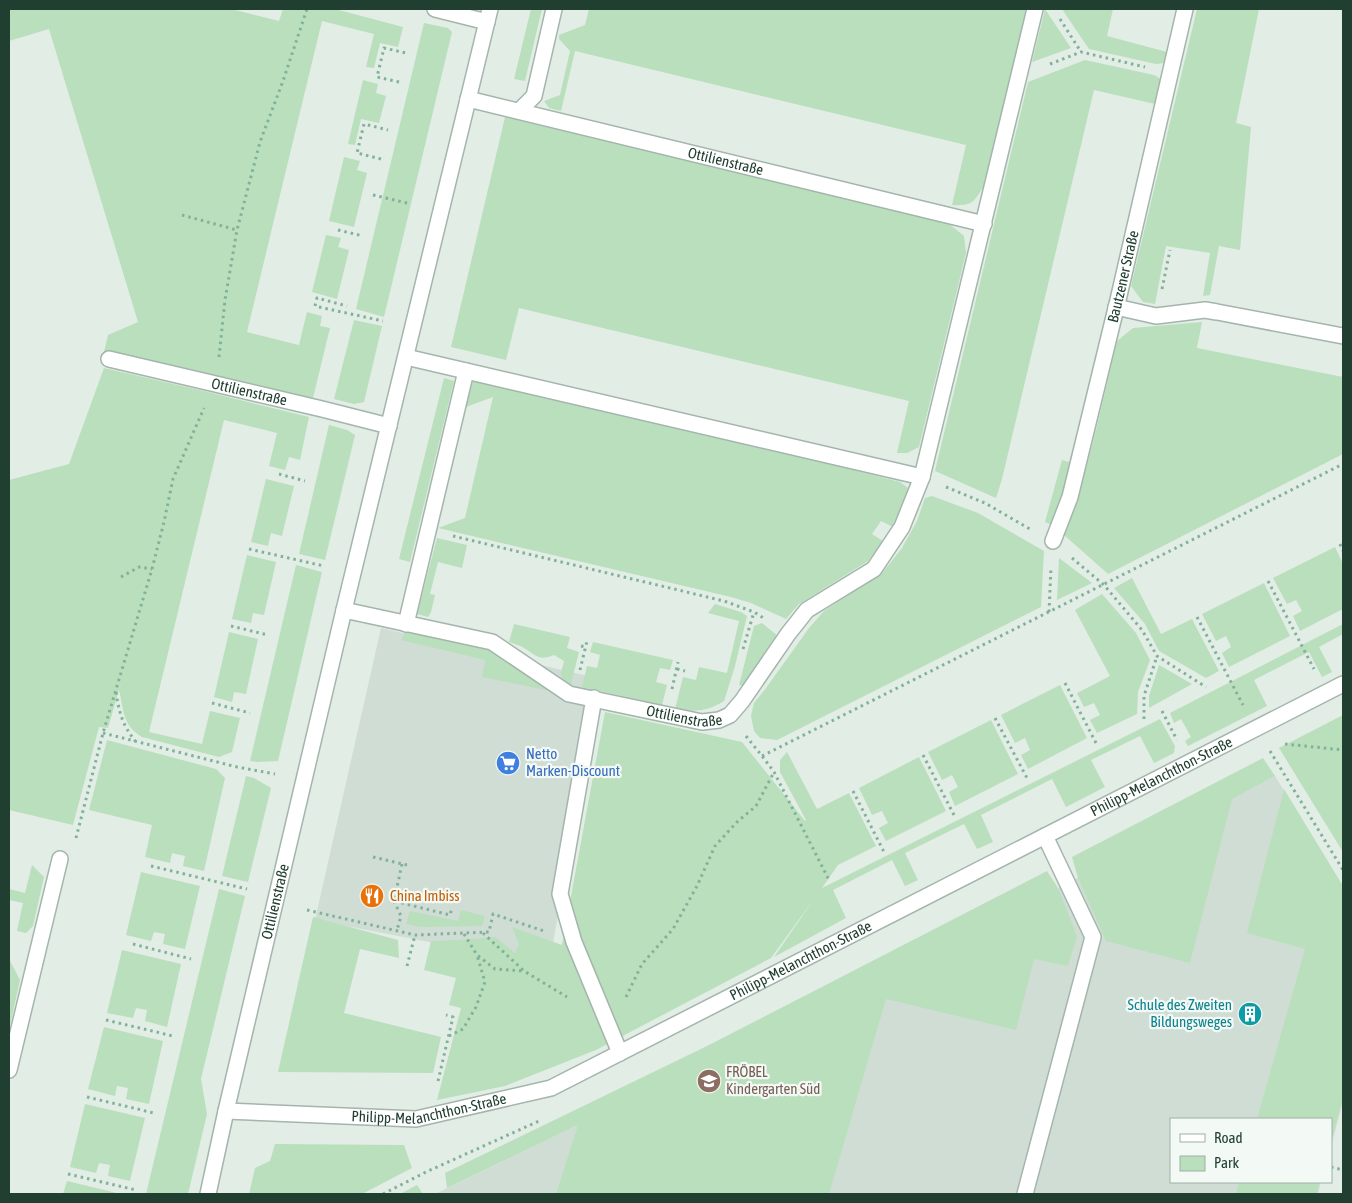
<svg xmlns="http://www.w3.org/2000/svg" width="1352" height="1203" viewBox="0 0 1352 1203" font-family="'Asap Condensed',sans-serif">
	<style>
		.built { fill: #d0ddd5 }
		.green { fill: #badfbc }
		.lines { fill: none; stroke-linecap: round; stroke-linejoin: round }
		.lane-casing { stroke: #a4b5ac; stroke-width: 18 }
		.street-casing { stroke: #a4b5ac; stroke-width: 18 }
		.path { stroke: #81b299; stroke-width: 3; stroke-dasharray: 2.5 4; stroke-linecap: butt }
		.lane { stroke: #fff; stroke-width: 15 }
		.street { stroke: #fff; stroke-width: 15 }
		.labels { text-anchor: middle; stroke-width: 4.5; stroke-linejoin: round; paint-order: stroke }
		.street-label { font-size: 15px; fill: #213f31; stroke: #f3f9f5 }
		.shop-label { font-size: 15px; fill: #366cbe; stroke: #f3f9f5; text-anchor: start }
		.food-label { font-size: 15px; fill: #c56008; stroke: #f3f9f5; text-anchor: start }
		.culture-label { font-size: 15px; fill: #0d838f; stroke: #f3f9f5; text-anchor: end }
		.education-label { font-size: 15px; fill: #785e54; stroke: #f3f9f5; text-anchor: start }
	</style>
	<rect width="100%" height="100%" fill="#e2ede6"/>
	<g class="built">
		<path d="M381 628 601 679 549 965 315 920Z"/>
		<path d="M1275 776 1343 887V1101L1331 1147V1119H1171V1182H1321L1318 1194H435L761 1037 1058 888Z"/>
	</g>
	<g class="green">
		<path d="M9 9H231L279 21 283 9H335L403 27 398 47 380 43 374 68 366 67 374 34 322 21 247 332 299 345 307 312 322 316 320 326 330 328 313 398 104 352 108 335 138 322 49 29 9 41Z"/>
		<path d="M531 9H542L525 81 514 79Z"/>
		<path d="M589 9H1027L983 187C974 203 971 206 952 205L966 145 575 51 561 111 549 108 544 101 560 95 570 51 559 39V35L585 25Z"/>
		<path d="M1045 9 1071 48 1032 62Z"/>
		<path d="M1062 9H1113L1107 36 1167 52 1165 63 1156 64 1089 49Z"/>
		<path d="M1197 9H1259L1236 123 1251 127 1240 250 1219 246 1210 295 1203 296 1210 253 1166 246 1155 304 1143 302 1131 286Z"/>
		<path d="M424 23 448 28 452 32 384 317 356 309Z"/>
		<path d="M1085 60 1154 75 1161 79 1155 104 1094 90 1002 479 996 498 935 471 1028 82Z"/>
		<path d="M363 80 378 84 376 93 386 96 379 123 361 119 355 145 348 144Z"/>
		<path d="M505 117 948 223 964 236 966 253 919 447 907 453H897L909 401 519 308 506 360 451 347Z"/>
		<path d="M344 157 360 161 357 170 367 173 354 227 329 221Z"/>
		<path d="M326 235 341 238 338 247 349 250 337 299 312 292Z"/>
		<path d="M354 320 382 326 364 402 354 404 334 399Z"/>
		<path d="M1202 322 1197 348 1343 377V454L1108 574 1064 535 1078 500 1097 426 1117 341 1133 328Z"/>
		<path d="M104 368 204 391 309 417 300 460 289 457 285 470 269 466 277 433 224 420 149 732 202 744 210 711 240 718 232 752 219 757 142 737C122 725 124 710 119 690L108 728 99 727 73 825 9 810V480L69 464Z"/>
		<path d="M444 378 454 381 410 562 399 559Z"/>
		<path d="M473 380 781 451 900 482 908 488 904 505 893 527 881 521 872 534 883 541 868 561 799 604 786 619 751 603 731 597 438 528 465 518 493 397 466 407Z"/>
		<path d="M329 425 347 430 355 435 325 560 299 554Z"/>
		<path d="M1062 460 1072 463 1063 496 1052 525 1045 522Z"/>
		<path d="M266 479 294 486 282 536 271 533 268 546 251 542Z"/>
		<path d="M932 496 978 513 1044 551 1041 607 777 740 760 738 754 731 751 716 754 703 766 688 809 628 824 611 883 572 902 548 917 521 925 498Z"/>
		<path d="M437 538 467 545 462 568 438 562 430 594 435 595 431 612 428 617 417 614Z"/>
		<path d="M1335 547 1343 564V609L1300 631 1293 616 1302 611 1296 600 1287 604 1273 578Z"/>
		<path d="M247 555 276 562 264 615 253 613 251 623 232 619Z"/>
		<path d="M1059 558 1092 583 1057 600Z"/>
		<path d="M296 565 322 572 278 761 257 762 250 761Z"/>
		<path d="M1132 578 1161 634 1192 619 1219 671 1206 678 1159 651 1145 624 1114 588Z"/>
		<path d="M1264 583 1290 636 1229 667 1222 653 1231 647 1226 636 1216 641 1202 614Z"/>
		<path d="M1102 594 1136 633 1150 660 1138 692 1137 714 1097 733 1090 720 1100 715 1094 703 1084 707 1077 693 1110 676 1075 610Z"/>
		<path d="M715 604 741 612 747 616 735 666 724 701C707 712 694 712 675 709L683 677 696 680 699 667 727 673 739 621 708 613Z"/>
		<path d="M762 623 778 636 744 686 739 685 754 626Z"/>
		<path d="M514 624 570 637 567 648 579 652 571 684C557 678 561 674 564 661L554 655C539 661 537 656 524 648 520 645 514 644 509 642Z"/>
		<path d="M1343 624V634L1319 647 1332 672 1322 677 1309 652 1303 655 1254 680 1267 706 1188 746 1185 741 1191 737 1181 719 1174 723 1170 713Z"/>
		<path d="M407 629 487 649 550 691 482 677 485 660 401 640Z"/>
		<path d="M229 632 258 639 246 694 234 692 232 702 214 697Z"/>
		<path d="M593 642 673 660 670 670 660 668 656 682 667 685 662 705 582 687 587 666 597 668 600 655 590 652Z"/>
		<path d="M1159 665 1192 684 1149 708V696Z"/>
		<path d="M1060 685 1087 738 1028 769 1021 755 1030 750 1025 738 1015 743 1001 715Z"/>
		<path d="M605 712 742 742 805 821 806 820 780 772V760L787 752 817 809 849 793 876 846 838 865 822 888 1160 719 1175 746 1174 753 1154 763 1140 736 1091 760 1105 787 1066 807 1052 779 981 815 993 842 977 849 964 824 905 853 918 880 905 886 892 860 833 890 846 918 774 957 814 899 771 958 596 1050 505 1086 437 1100 461 1008 449 1005 456 978 424 970 431 941 458 940 495 937 515 953 519 944 512 927 562 945Z"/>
		<path d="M1343 715V852L1279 748Z"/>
		<path d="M991 720 1018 774 955 806 949 792 958 787 952 775 942 780 928 752Z"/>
		<path d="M107 740 216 769 225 778 204 871 183 866 185 856 172 853 170 863 145 857 152 825 89 810Z"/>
		<path d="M919 757 946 811 886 841 879 828 888 823 882 811 872 815 859 788Z"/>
		<path d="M1263 758 1275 776 1232 799 1190 963 1106 941 1078 878 1072 857Z"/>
		<path d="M246 776 254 778 271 788 248 882 222 876Z"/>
		<path d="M1284 789 1343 886V1098L1331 1142V1119H1257L1305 949 1247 933Z"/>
		<path d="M32 865 44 877 33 926 26 933 17 931 23 903 9 900V889L25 893Z"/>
		<path d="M1047 871 1058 888 1077 936 1068 966 1034 959 1016 1030 886 999 829 1194H556L578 1125 447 1188 445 1173 707 1046Z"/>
		<path d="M141 872 200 886 185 949 163 944 165 934 154 932 151 941 126 935Z"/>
		<path d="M219 889 245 896 201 1079 207 1114 188 1194H146Z"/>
		<path d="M461 910 485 916 482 926 420 927 406 924 410 911 458 921Z"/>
		<path d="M313 917 398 940 399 958 360 949 344 1013 441 1037 433 1073 278 1072Z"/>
		<path d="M122 950 181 964 167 1027 145 1021 147 1010 136 1008 133 1018 107 1013Z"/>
		<path d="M10 961 20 980 9 1030V968Z"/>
		<path d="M104 1027 163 1041 149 1104 126 1099 128 1088 117 1086 115 1096 88 1089Z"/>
		<path d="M85 1104 145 1118 130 1181 108 1176 110 1165 99 1163 96 1173 70 1167Z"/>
		<path d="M275 1144 404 1145 412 1168 362 1194H249L255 1168 270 1161Z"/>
		<path d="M67 1181 121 1194H63Z"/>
		<path d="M1239 1182H1313L1319 1184 1317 1194H1236Z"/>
		<path d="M417 1185 423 1194H400Z"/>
	</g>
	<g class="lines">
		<g class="lane-casing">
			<path id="lane" d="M1025 1194 1093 937 1045 836"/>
		</g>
		<g class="street-casing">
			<g id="street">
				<path d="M435 9 487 22"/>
				<path id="s1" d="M468 99 984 224"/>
				<path d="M519 111 534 96 554 9"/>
				<path d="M1116 307 1156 316 1205 310 1217 312 1343 336"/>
				<path d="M406 357 922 477"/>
				<path id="s2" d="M109 359 322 409 389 426"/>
				<path id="s3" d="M1053 541 1070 497 1118 300 1185 9"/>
				<path id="s4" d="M344 610 492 642 569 694 702 722 719 720 730 715 742 701 788 634 807 610 874 569 902 527 922 477 1035 9"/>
				<path d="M406 624 466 371"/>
				<path d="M594 698 560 894 574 942 620 1053"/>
				<path d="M9 1070 60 859"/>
				<path id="s5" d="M226 1111 416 1119 551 1088 1343 684"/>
				<path id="s6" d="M208 1194 226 1111 344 610 490 9"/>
			</g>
		</g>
		<g class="path">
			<path d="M1060 19 1081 52"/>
			<path d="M1050 64 1081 52 1145 67"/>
			<path d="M399 82 377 77 384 48 406 53"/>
			<path d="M381 159 357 153 364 124 388 130"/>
			<path d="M373 195 411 204"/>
			<path d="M182 215 237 230"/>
			<path d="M338 230 363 236"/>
			<path d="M1162 289 1170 250"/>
			<path d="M315 306 317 298 347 306"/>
			<path d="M319 307 383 321"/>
			<path d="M219 357 225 300 237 230 260 142 283 81 307 9"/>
			<path d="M279 474 305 481"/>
			<path d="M946 487 985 503 1030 529"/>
			<path d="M453 536 724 601 754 612 765 619"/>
			<path d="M1340 544 1343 551"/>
			<path d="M249 549 324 566"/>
			<path d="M1072 558 1104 585 1142 630 1157 656 1206 687"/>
			<path d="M121 577 139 567 152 569"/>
			<path d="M1268 581 1314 669"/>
			<path d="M1049 612 1051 567"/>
			<path d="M1197 617 1243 705"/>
			<path d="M231 626 268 635"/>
			<path d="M581 646 586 647"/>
			<path d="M743 649 754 612"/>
			<path d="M677 669 685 671"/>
			<path d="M580 670 587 641"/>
			<path d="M1065 683 1096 743"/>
			<path d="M672 689 678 662"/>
			<path d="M116 692C119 712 122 724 135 741"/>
			<path d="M212 703 250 713"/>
			<path d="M1162 711 1177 740"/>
			<path d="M995 718 1027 778"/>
			<path d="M1144 719V696L1157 656"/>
			<path d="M103 733 237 767 275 774"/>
			<path d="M746 736 762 756 774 772 829 880"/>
			<path d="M1285 744 1343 750"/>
			<path d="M1270 751 1343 870"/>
			<path d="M923 755 954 815"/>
			<path d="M762 756 1343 464"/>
			<path d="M853 791 884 852"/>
			<path d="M76 838 103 733 152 569 164 522 173 479 204 408"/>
			<path d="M373 857 407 865"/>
			<path d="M402 864 394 901 450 915 452 908"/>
			<path d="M151 866 247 889"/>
			<path d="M394 901 401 916 397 930"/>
			<path d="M307 910 415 935 489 932 493 914 544 931"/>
			<path d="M483 933 524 971 567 997"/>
			<path d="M464 934 477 955 495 969 524 971"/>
			<path d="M133 944 191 959"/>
			<path d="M407 966 415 935"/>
			<path d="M626 997 642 964 673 929 697 886 715 846 737 822 756 806 774 772"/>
			<path d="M106 1020 173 1036"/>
			<path d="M449 1036 463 1029 476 1007 485 982 477 955"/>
			<path d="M438 1081 453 1017 446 1015"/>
			<path d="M87 1097 154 1113"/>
			<path d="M1331 1167 1343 1170"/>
			<path d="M68 1174 136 1190"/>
			<path d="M383 1194 426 1172 539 1121"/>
		</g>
		<use href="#lane" class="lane"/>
		<use href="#street" class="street"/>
	</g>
	<defs>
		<g id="supermarket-disc" transform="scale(1.25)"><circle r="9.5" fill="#3f7fe0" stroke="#f3f9f5"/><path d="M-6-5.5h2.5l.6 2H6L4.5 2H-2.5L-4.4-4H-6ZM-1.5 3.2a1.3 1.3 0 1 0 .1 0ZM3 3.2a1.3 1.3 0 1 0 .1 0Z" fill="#fff"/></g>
		<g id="restaurant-disc" transform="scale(1.25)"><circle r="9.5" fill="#e8710a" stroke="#f3f9f5"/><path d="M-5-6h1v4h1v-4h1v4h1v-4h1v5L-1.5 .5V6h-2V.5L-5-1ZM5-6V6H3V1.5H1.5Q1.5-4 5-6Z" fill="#fff"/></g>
		<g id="building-disc" transform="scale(1.25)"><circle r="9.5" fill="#0f9aa8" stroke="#f3f9f5"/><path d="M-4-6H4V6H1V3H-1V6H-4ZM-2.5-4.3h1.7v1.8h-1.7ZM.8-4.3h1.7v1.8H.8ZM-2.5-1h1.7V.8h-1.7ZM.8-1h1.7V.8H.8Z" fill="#fff"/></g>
		<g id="school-disc" transform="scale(1.25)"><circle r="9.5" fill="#8d6e63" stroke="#f3f9f5"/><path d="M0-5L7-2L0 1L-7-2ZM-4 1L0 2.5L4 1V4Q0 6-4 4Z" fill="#fff"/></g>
	</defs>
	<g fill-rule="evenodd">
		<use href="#supermarket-disc" x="508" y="763"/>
		<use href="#restaurant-disc" x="372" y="896"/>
		<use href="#building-disc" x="1250" y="1014"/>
		<use href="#school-disc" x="709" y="1081"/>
	</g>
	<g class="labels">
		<g class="street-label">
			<text dy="5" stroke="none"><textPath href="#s1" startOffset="265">Ottilienstraße</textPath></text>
			<text dy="5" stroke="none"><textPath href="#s3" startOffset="274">Bautzener Straße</textPath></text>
			<text dy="5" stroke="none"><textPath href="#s2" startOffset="144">Ottilienstraße</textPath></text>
			<text dy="5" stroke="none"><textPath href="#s4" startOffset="362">Ottilienstraße</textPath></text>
			<text dy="5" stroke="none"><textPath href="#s5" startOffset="1014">Philipp-Melanchthon-Straße</textPath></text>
			<text dy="5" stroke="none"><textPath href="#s6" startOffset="300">Ottilienstraße</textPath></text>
			<text dy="5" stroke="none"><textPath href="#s5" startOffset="609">Philipp-Melanchthon-Straße</textPath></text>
			<text dy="5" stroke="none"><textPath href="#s5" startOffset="204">Philipp-Melanchthon-Straße</textPath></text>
		</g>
		<g class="shop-label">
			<text x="526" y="759">Netto<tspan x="526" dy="17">Marken-Discount</tspan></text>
		</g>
		<g class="food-label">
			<text x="390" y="901">China Imbiss</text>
		</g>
		<g class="culture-label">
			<text x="1232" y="1010">Schule des Zweiten<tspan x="1232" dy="17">Bildungsweges</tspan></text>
		</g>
		<g class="education-label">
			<text x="726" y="1077">FRÖBEL<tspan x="726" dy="17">Kindergarten Süd</tspan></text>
		</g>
	</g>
	<rect width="1352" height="1203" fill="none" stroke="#213f31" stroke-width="20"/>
	<rect x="1170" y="1118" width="162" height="65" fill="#f3f9f5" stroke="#9fafa7"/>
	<rect x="1180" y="1134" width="25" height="8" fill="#ffffff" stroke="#9fafa7"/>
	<text x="1214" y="1143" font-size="15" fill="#213f31">Road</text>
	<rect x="1180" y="1156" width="25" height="15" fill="#badfbc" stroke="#9fafa7"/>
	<text x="1214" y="1168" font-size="15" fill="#213f31">Park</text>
</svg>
